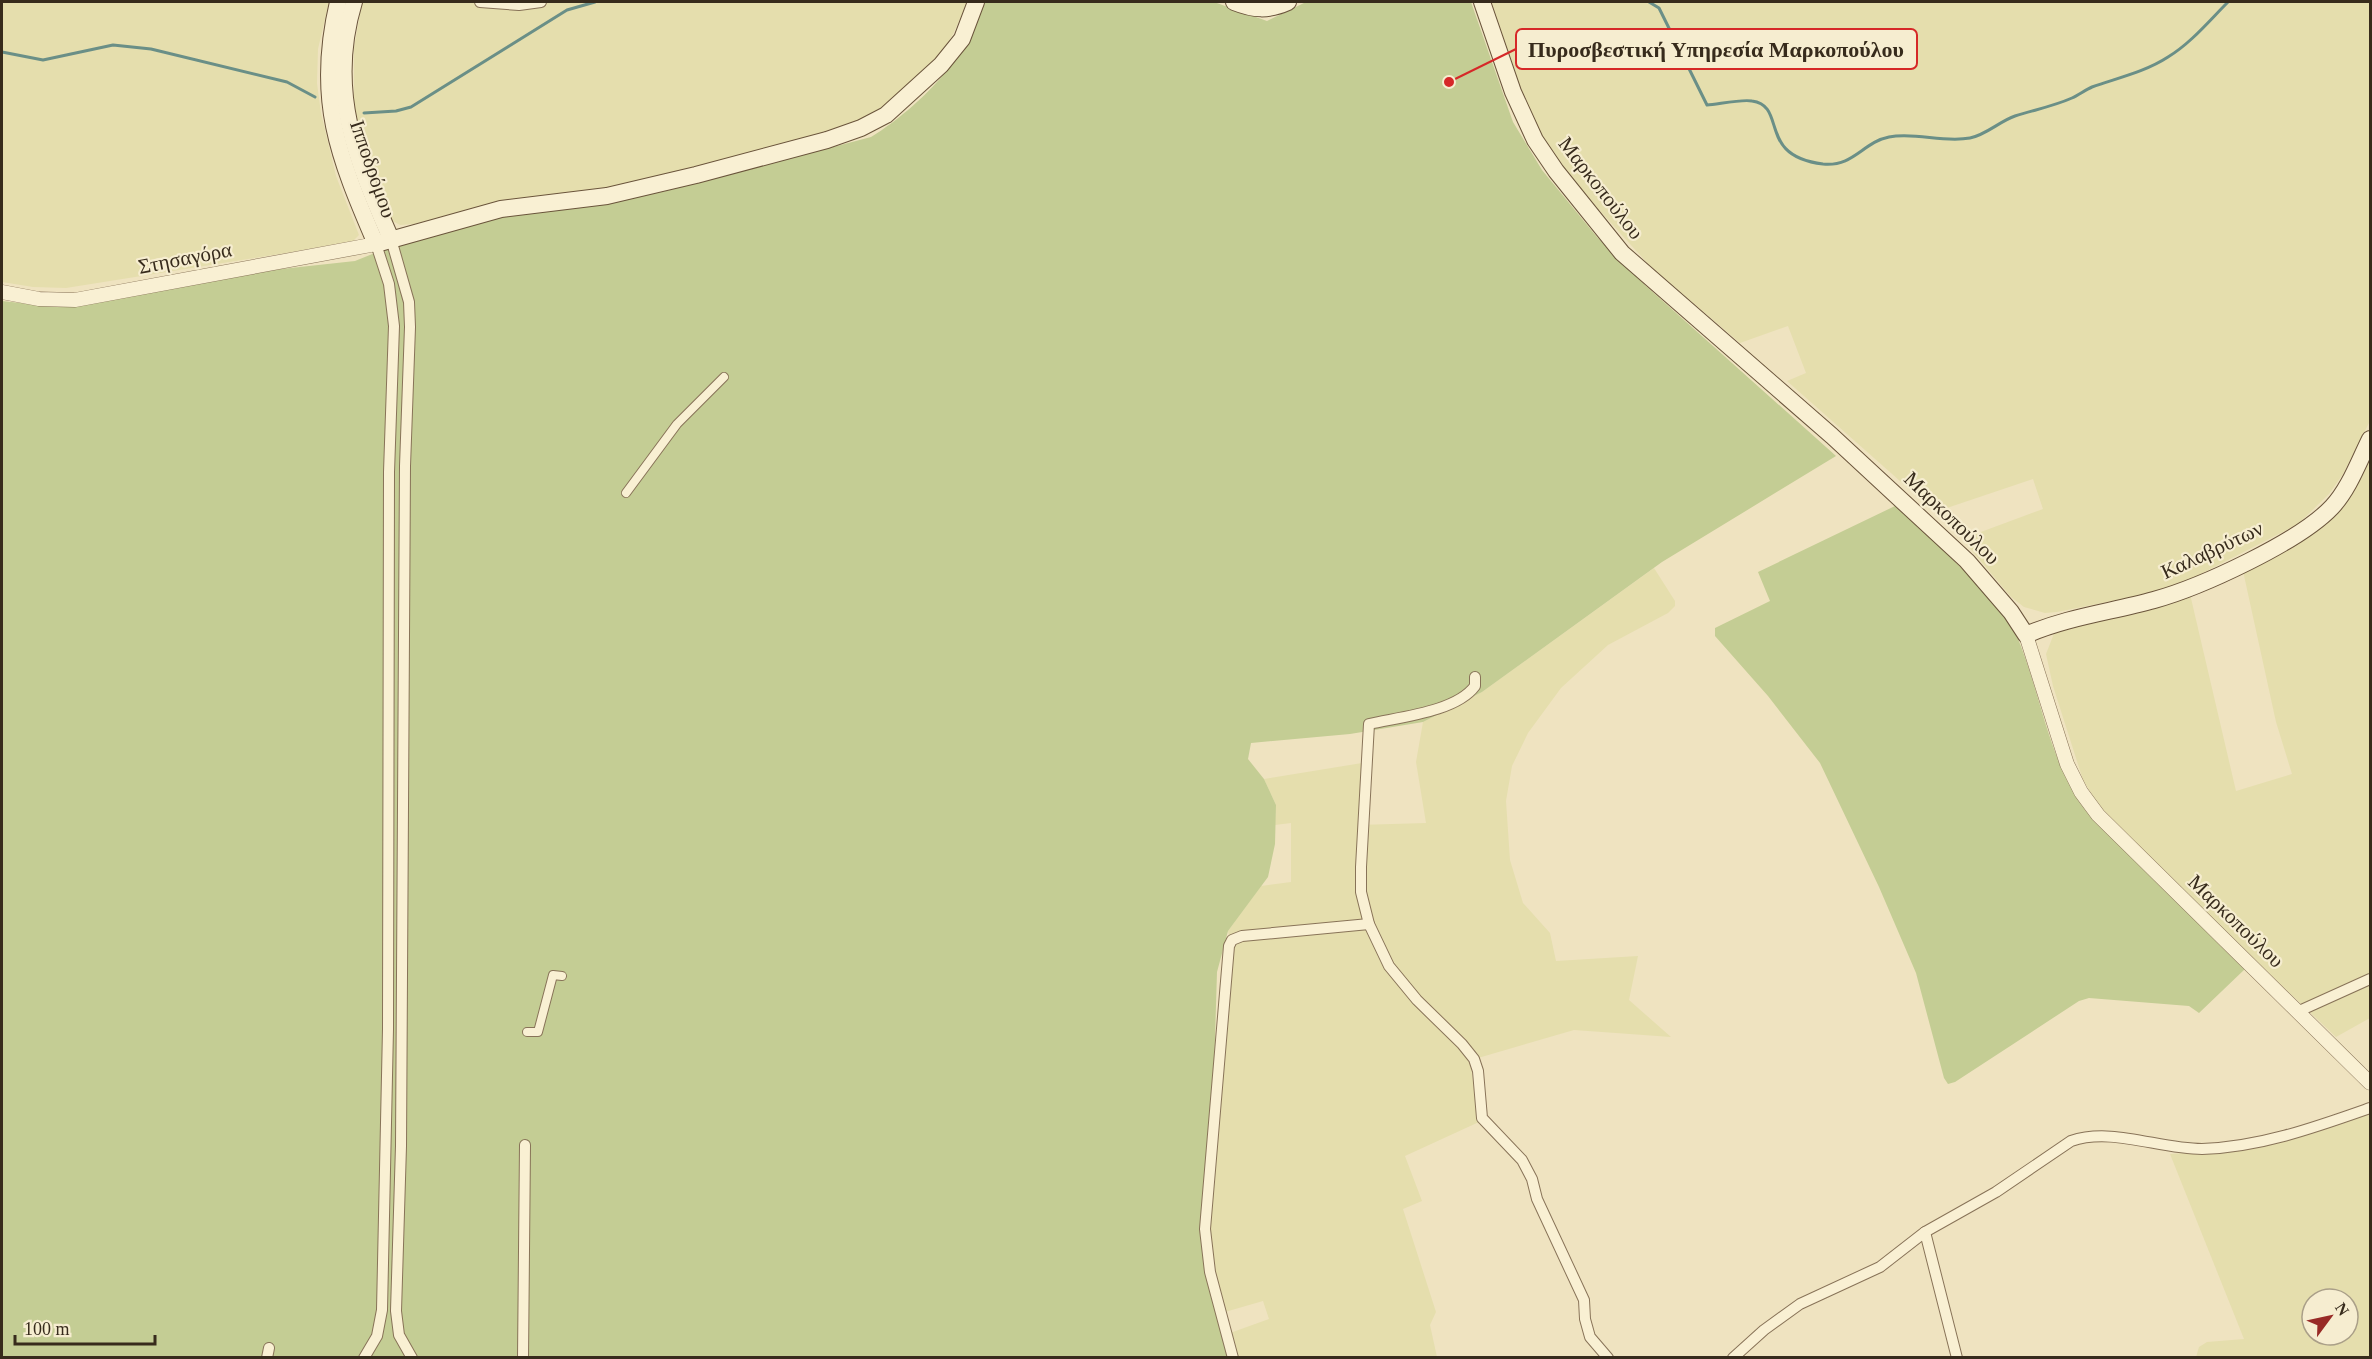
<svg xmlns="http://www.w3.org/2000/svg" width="2372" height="1359" viewBox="0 0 2372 1359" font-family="Georgia,serif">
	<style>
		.farmland { fill: #e5dead; fill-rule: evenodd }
		.green { fill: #c4cd94 }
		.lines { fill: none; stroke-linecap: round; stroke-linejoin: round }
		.stream { stroke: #6a8f87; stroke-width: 3 }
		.pedestrian-casing { stroke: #887358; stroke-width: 10 }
		.minor-casing { stroke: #887358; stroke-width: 12 }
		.tertiary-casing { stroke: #887358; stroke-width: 15 }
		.secondary-casing { stroke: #6a543b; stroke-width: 18 }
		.pedestrian { stroke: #f9f0d3; stroke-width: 8 }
		.minor { stroke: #f9f0d3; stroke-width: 10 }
		.tertiary { stroke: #f9f0d3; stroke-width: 14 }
		.secondary { stroke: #f9f0d3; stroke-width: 16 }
		.labels { text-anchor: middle; stroke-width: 4.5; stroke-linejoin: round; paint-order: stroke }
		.street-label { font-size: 21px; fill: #372b1c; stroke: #f6edd0 }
		.leader { fill: none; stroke: #d62828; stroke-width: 2 }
		.callout-dot { fill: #d62828; stroke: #f6edd0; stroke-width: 2 }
		.callout { fill: #f6edd0; stroke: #d62828; stroke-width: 2 }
		.callout-label { font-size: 22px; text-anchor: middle; font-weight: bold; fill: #372b1c }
	</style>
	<rect width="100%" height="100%" fill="#efe3c0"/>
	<g class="farmland">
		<path d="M2 2H329L318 49 317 83 321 113 336 176 359 235 353 241 286 253 66 288 33 287 2 282Z"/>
		<path d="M362 2H968L953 34 938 59 892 105 850 128 646 182 469 209 414 224 400 225 391 220 380 196 354 120V48Z"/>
		<path d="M1486 2H2370V421L2343 474 2329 494 2298 524 2189 580 2152 593 2057 612 2045 613 2024 607 2011 597 1962 539 2043 509 2033 479 1935 512 1787 381 1806 373 1788 326 1740 343 1650 266 1561 168 1539 137Z"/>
		<path d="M2370 450V1018L2336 1037 2107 819 2083 780 2053 686 2046 654 2055 631 2190 594 2236 791 2292 774 2276 722 2243 571 2300 539Z"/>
		<path d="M1654 568 1675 601V606L1668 613 1608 645 1561 688 1528 733 1512 766 1506 801 1510 860 1523 903 1550 933 1556 961 1638 956 1629 1000 1671 1037 1574 1030 1478 1058 1432 1021 1455 1042 1470 1061 1479 1122 1405 1156 1422 1201 1403 1209 1436 1312 1430 1325 1437 1357H1236L1230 1333 1269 1319 1263 1301 1225 1312 1213 1272 1209 1225 1231 947 1228 931 1261 886 1291 882V823L1275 825 1276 805 1264 779 1362 763 1358 825 1426 823 1416 762 1423 722 1482 692Z"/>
		<path d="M2370 1110V1357H2196L2199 1347 2207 1342 2244 1339 2170 1154 2200 1152ZM2312 1299H2348V1335H2312Z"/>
	</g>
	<g class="green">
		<path d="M983 2H1214L1267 21 1306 2H1471L1513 122 1542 170 1597 237 1646 286 1836 456 1662 562 1482 692 1423 722 1350 734 1251 743 1248 759 1264 779 1276 805 1275 844 1268 877 1228 931 1217 972 1214 1073 1201 1224 1229 1357 2 1358V301L39 305 246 273 355 261 422 234 498 214 583 205 662 192 871 137C899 120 931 92 951 65 964 47 973 22 983 2Z"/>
		<path d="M1895 506C1938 545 1984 585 2016 634 2041 692 2048 762 2087 812L2245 969 2199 1013 2189 1006 2089 998 2079 1001 1955 1082 1948 1084 1944 1078 1916 973 1879 887 1820 763 1768 696 1715 636V628L1770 601 1758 572Z"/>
	</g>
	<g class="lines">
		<g class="stream">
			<path d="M1649 2 1659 8 1707 105C1719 104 1742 99 1752 101 1788 106 1756 156 1823 164 1854 167 1863 142 1889 137 1916 132 1943 143 1970 138 1986 135 2000 121 2015 116 2034 110 2054 106 2072 98 2079 95 2085 90 2092 87 2117 78 2145 72 2168 57 2191 43 2209 21 2228 2"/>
			<path d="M2 52 43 60 113 45 151 49 287 82 315 97"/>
			<path d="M364 113 396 111 411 107 567 10 595 2"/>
		</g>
		<g class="pedestrian-casing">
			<g id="pedestrian">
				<path d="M626 493 677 424 724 377"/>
				<path d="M527 1032H538L553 975 562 976"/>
			</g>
		</g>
		<g class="minor-casing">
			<g id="minor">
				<path d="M480 2 519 5 541 2"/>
				<path d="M391 239 409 302 410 327 405 466 401 1146 396 1311 399 1335 412 1358"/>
				<path d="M1475 677V686C1456 712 1399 717 1369 724L1361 867V892L1369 924 1389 966 1417 1000 1462 1044 1474 1059 1478 1071 1482 1118 1522 1160 1532 1179 1537 1199 1584 1300 1585 1319 1590 1337 1608 1358"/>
				<path d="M2297 1012 2370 979"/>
				<path d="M1925 1232 1957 1358"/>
				<path d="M267 1358 269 1348"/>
				<path d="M364 1358 377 1336 382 1310 388 1029 389 472 394 326 389 284 376 244"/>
				<path d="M523 1358 525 1145"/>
				<path d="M1233 1358 1210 1272 1205 1229 1229 946 1232 940 1242 936 1369 924"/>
				<path d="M1733 1358 1764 1330 1800 1304 1880 1267 1925 1232 1996 1192 2071 1141C2112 1127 2159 1149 2202 1149 2261 1147 2316 1127 2370 1108"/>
			</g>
		</g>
		<g class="tertiary-casing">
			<g id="tertiary">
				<path d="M2 292 39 299 75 300 376 244"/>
				<path d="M2026 635 2067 764 2081 792 2098 815 2370 1083"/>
			</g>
		</g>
		<g class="secondary-casing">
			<g id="secondary">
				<path d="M338 2C315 99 338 156 376 244L501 209 607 196 696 175 827 140 861 128 886 115 941 65 962 39 976 2"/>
				<path d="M354 2C327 91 356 159 391 239"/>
				<path d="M1234 2C1254 10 1268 11 1288 2"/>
				<path d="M1482 2 1513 92 1535 140 1556 171 1622 253 1832 436 1967 561 2011 612 2026 635C2067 617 2111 612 2154 600 2201 587 2299 542 2332 507 2349 489 2359 461 2370 439"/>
			</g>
		</g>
		<use href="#pedestrian" class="pedestrian"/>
		<use href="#minor" class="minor"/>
		<use href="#tertiary" class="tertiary"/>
		<use href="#secondary" class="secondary"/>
	</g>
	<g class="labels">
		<g class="street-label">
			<text transform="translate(373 169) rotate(71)" y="7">Ιπποδρόμου</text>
			<text transform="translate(1601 188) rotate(52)" y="7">Μαρκοπούλου</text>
			<text transform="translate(185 258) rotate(-11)" y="7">Στησαγόρα</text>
			<text transform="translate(1952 518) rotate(44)" y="7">Μαρκοπούλου</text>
			<text transform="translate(2212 550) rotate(-25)" y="7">Καλαβρύτων</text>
			<text transform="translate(2236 921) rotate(44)" y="7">Μαρκοπούλου</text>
		</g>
	</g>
	<path class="leader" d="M1449 82L1516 49"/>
	<circle class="callout-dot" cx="1449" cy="82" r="6"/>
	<rect class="callout" x="1516" y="29" width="401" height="40" rx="6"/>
	<g class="callout-label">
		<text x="1716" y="57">Πυροσβεστική Υπηρεσία Μαρκοπούλου</text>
	</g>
	<rect width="2372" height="1359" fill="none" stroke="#372b1c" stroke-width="6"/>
	<g transform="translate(2330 1317) rotate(57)"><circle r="28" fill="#f6edd0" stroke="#aa9f88" stroke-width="1.5"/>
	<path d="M0-4.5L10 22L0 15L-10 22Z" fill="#982a26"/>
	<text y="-9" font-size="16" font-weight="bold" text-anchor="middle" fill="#372b1c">N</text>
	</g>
	<path d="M15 1335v9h140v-9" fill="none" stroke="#372b1c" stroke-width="3"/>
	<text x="24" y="1335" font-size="18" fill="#372b1c" stroke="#f6edd0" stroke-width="4.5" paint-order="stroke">100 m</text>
</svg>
